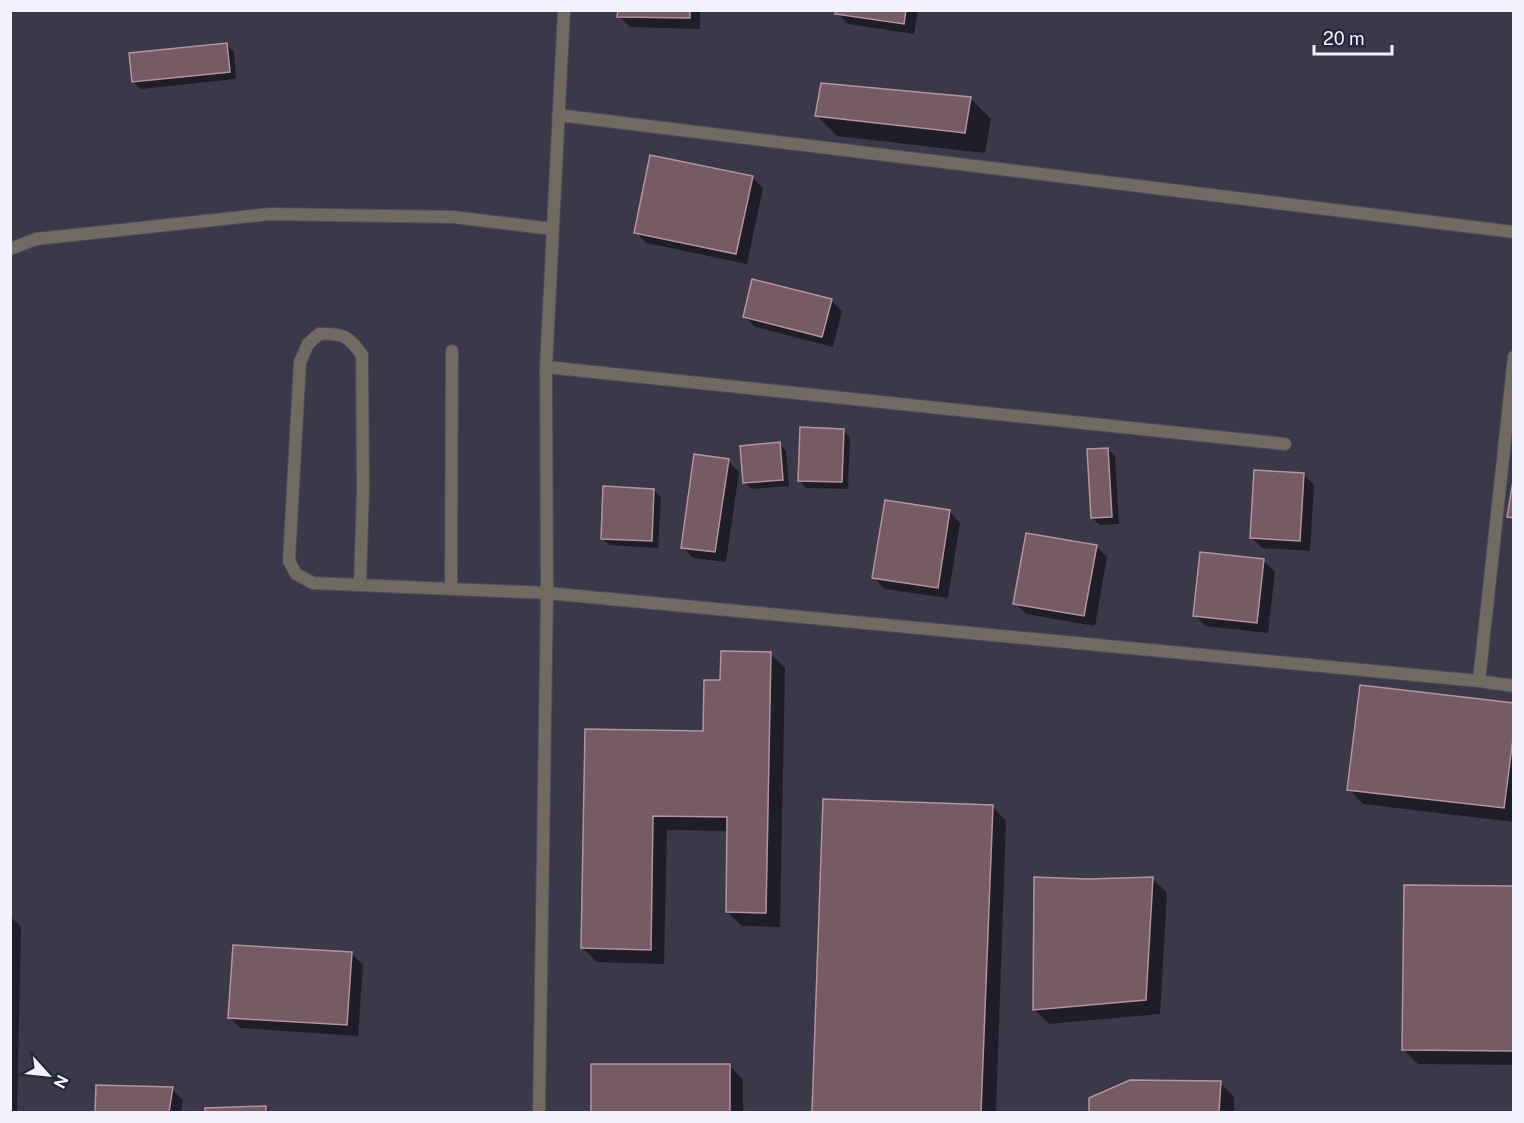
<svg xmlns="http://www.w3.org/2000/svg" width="1524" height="1123" viewBox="0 0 1524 1123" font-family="'Public Sans',sans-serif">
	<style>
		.industrial { fill: #3b3849 }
		.shadow { fill: #0007 }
		.building { fill: #765a64; stroke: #b3949e; stroke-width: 1.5 }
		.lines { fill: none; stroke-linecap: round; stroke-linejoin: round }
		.lane-casing { stroke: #4b4c60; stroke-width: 14 }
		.lane { stroke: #716a60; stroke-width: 12 }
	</style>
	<rect width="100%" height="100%" fill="#303147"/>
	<rect class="industrial" x="11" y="11" width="1502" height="1101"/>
	<g class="shadow">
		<path d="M619 10H700V29L630 27 619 16Z"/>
		<path d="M837 10H918L914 34 848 24 837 13Z"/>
		<path d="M227 45 234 52 236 79 141 89 133 82Z"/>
		<path d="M970 98 991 119 985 153 837 136 817 116Z"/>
		<path d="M752 177 763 188 747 264 646 243 636 232Z"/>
		<path d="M831 300 842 311 833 347 755 327 744 316Z"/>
		<path d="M843 430 850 438 848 489 806 488 799 480Z"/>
		<path d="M779 444 786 451 789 486 752 489 744 482Z"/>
		<path d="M1108 449 1115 456 1119 524 1100 525 1092 518Z"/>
		<path d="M728 461 739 472 726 562 693 558 682 547Z"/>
		<path d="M1303 474 1314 485 1310 551 1262 548 1251 537Z"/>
		<path d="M654 490 661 497 658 548 609 545 602 538Z"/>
		<path d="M950 512 960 523 948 598 885 589 874 578Z"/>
		<path d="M1096 546 1107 557 1095 626 1026 614 1015 603Z"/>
		<path d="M1264 561 1275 572 1268 633 1205 626 1195 615Z"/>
		<path d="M770 653 785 668 780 927 742 926 727 912 729 831 667 830 664 964 597 962 582 948 587 730 705 732 721 681Z"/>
		<path d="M1514 705V822L1363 804 1349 789Z"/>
		<path d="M824 801 992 806 1006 821 996 1112H813Z"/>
		<path d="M1152 878 1167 893 1160 1014 1049 1024 1035 1010 1088 881Z"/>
		<path d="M1514 888V1065L1418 1064 1403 1049Z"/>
		<path d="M10 916 21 927 17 1112H10Z"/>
		<path d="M352 954 363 965 358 1036 240 1028 230 1017Z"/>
		<path d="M729 1065 743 1080V1112H592V1066Z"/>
		<path d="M1220 1083 1234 1097V1112H1091V1099Z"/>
		<path d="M98 1086 172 1089 183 1100 181 1112H96Z"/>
		<path d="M266 1107 271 1112H207V1110Z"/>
	</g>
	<g class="building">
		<path d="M618 10H690V18L617 17Z"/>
		<path d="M836 10H906L904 24 835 14Z"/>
		<path d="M227 43 230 72 132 82 129 53Z"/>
		<path d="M821 83 971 97 965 133 815 116Z"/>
		<path d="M650 155 753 176 736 254 634 233Z"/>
		<path d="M752 279 832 299 822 337 743 317Z"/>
		<path d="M800 427 844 429 842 482 798 481Z"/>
		<path d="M780 442 783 480 743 483 740 446Z"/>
		<path d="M1108 448 1112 517 1091 518 1087 449Z"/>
		<path d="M694 454 729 459 715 552 681 548Z"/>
		<path d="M1254 470 1304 473 1300 541 1250 538Z"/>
		<path d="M1514 475V518L1507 517Z"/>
		<path d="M603 486 654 489 652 541 601 539Z"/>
		<path d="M885 500 950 510 938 588 872 578Z"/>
		<path d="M1026 533 1097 545 1084 616 1013 604Z"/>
		<path d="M1200 552 1264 559 1257 623 1193 616Z"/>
		<path d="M721 651 771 652 766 913 726 912 727 817 653 816 651 950 581 948 585 729 703 731 704 680H720Z"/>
		<path d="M1360 685 1514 703V731L1504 808 1347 790Z"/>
		<path d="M823 799 993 805 981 1112H812Z"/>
		<path d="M1034 877 1088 879 1153 877 1146 1000 1033 1010Z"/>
		<path d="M1404 885 1514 886V1051L1402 1050Z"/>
		<path d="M233 945 352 952 347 1025 228 1018Z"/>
		<rect x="591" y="1064" width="139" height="48"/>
		<path d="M1130 1080 1221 1081 1219 1112H1089V1098Z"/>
		<path d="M96 1085 173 1087 169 1112H95Z"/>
		<path d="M266 1106V1112H205V1108Z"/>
	</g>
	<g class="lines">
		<g class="lane-casing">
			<g id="lane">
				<path d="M558 115 1514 232"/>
				<path d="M10 249 36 239 270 214 453 217 553 229"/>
				<path d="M546 367 1285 444"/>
				<path d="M360 585 363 489 362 355C349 336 343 333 319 334L308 344 300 362 289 561 296 574 313 583 547 593 1479 681 1514 686"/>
				<path d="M451 589 452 351"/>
				<path d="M1479 681 1514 357"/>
				<path d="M539 1112 547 593 546 367 564 10"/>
			</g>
		</g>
		<use href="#lane" class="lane"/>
	</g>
	<rect width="1524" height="1123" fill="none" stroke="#f1f2fd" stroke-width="24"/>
	<g transform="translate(48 1075) rotate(117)" stroke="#26273c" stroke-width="4.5" paint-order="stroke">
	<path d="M0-4.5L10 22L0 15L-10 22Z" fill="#f1f2fd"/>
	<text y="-9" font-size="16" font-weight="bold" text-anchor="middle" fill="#f1f2fd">N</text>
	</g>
	<path d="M1314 45v9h78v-9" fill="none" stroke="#f1f2fd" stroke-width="3"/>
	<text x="1323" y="45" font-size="18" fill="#f1f2fd" stroke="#26273c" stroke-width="4.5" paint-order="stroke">20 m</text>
</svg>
